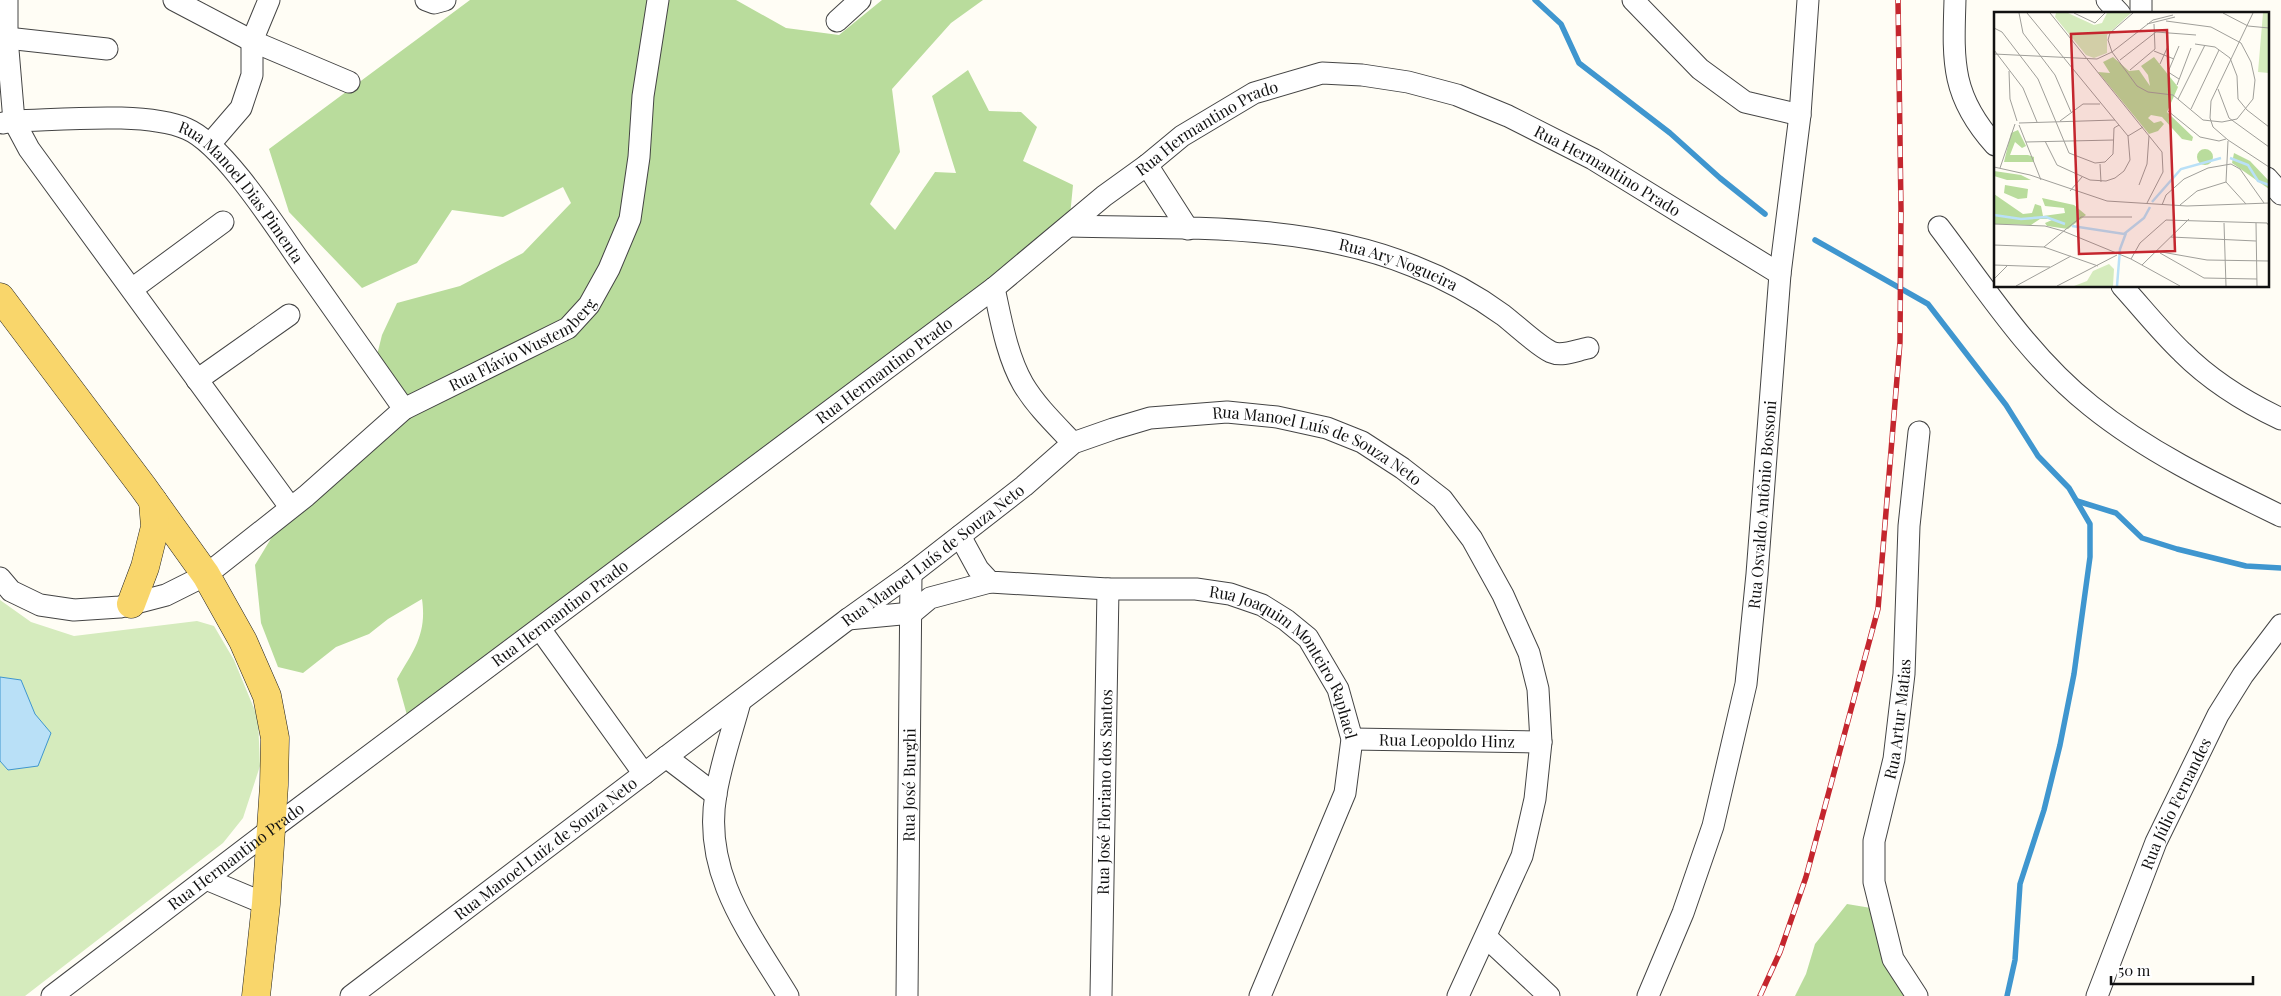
<svg xmlns="http://www.w3.org/2000/svg" width="2281" height="996" viewBox="0 0 2281 996" font-family="'Playfair Display',serif">
	<style>
		.green { fill: #d5ebbd }
		.forest { fill: #b9dc9c }
		.water { fill: #b9e0f7; stroke: #3f96cf }
		.lines { fill: none; stroke-linecap: round; stroke-linejoin: round }
		.stream { stroke: #3f96cf; stroke-width: 5.5 }
		.minor-casing { stroke: #444; stroke-width: 23 }
		.major-casing { stroke: #222; stroke-width: 29 }
		.minor { stroke: #fff; stroke-width: 21 }
		.major { stroke: #f9d66b; stroke-width: 28 }
		.rail-casing { stroke: #c4262e; stroke-width: 5.5 }
		.rail { stroke: #fff; stroke-width: 4; stroke-dasharray: 11; stroke-linecap: butt }
		.labels { text-anchor: middle; stroke-width: 5; stroke-linejoin: round; paint-order: stroke }
		.street-label { font-size: 16px; fill: #111; stroke: #fff }
		.inset-river { fill: none; stroke: #b9e0f7; stroke-width: 2.5 }
		.inset-road { fill: none; stroke: #a09f9a; stroke-width: 1 }
		.view { fill: #c4262e; fill-opacity: 0.15; stroke: #c4262e; stroke-width: 2.5 }
		.inset-edge { fill: none; stroke: #111; stroke-width: 2.5 }
	</style>
	<rect width="100%" height="100%" fill="#fffdf5"/>
	<path class="green" d="M0 600 31 622 74 636 197 621 214 626 234 660 258 718 260 766 243 818 223 843 25 996H0Z"/>
	<g class="forest">
		<path d="M470 0H736L786 28 839 35 882 0H983L951 23 892 89 900 152 870 204 895 230 935 172 956 173 932 96 968 70 989 111 1021 112 1037 127 1023 161 1073 185 1069 226 410 726 397 679C414 650 427 634 422 599L388 619 369 634 336 647 303 673 278 667 261 623 255 565 290 507 404 409 374 367 382 335 397 303 460 286 523 253 571 203 563 187 503 217 452 210 417 263 362 288 289 212 269 149Z"/>
		<path d="M1847 904 1877 909 1914 996H1795L1806 974 1815 944Z"/>
	</g>
	<path class="water" d="M0 677 21 680 35 714 51 733 38 766 8 770 0 761Z"/>
	<g class="lines">
		<g class="stream">
			<path d="M1535 0 1561 24 1579 63 1670 133 1720 178 1765 214"/>
			<path d="M1815 240 1928 304 2006 405 2038 456 2069 488 2090 524V557L2074 674 2060 745 2044 810 2020 884 2015 960 2007 996"/>
			<path d="M2077 501 2116 513 2142 538 2177 549 2246 566 2281 568"/>
		</g>
		<g class="minor-casing">
			<g id="minor">
				<path d="M7 0V38L14 121 29 149 290 507"/>
				<path d="M174 0 252 41 349 82"/>
				<path d="M426 0 434 3 445 0"/>
				<path d="M1633 0 1700 69 1745 102 1800 115"/>
				<path d="M1955 0C1953 62 1951 96 1995 145"/>
				<path d="M2107 0 2120 14"/>
				<path d="M2141 14V0"/>
				<path d="M837 21 860 0"/>
				<path d="M7 38 107 49"/>
				<path id="s1" d="M3 123 14 121C60 120 146 111 187 129 223 144 276 227 299 260 334 310 369 359 404 409"/>
				<path d="M210 144 241 108 252 75V41L269 0"/>
				<path d="M1147 165 1188 229"/>
				<path d="M2267 178 2281 194"/>
				<path id="s2" d="M1069 226C1183 229 1305 222 1413 266 1444 278 1477 296 1503 315 1516 325 1538 346 1551 352 1562 357 1577 350 1588 348"/>
				<path d="M1939 227C1986 289 2029 357 2091 406 2148 452 2215 484 2281 516"/>
				<path d="M2122 286C2142 308 2161 332 2182 352 2210 380 2245 402 2281 419"/>
				<path d="M994 288C1001 320 1007 356 1023 384 1036 406 1056 425 1073 443"/>
				<path d="M132 289 223 222"/>
				<path d="M197 380 289 315"/>
				<path id="s3" d="M960 536 978 569 990 582 1108 589H1196L1230 594 1262 605 1286 620 1308 638 1338 689 1352 739 1345 793 1260 996"/>
				<path id="s4" d="M0 578 11 591 40 605 74 610 120 607 166 595 206 575 306 496 404 409 568 328 589 305 609 269 630 219 639 157 643 96 658 0"/>
				<path d="M848 619 912 613 930 598 990 582"/>
				<path d="M540 629 644 774"/>
				<path d="M740 702C732 732 721 763 716 794 702 873 749 932 788 996"/>
				<path id="s5" d="M1352 739 1541 742"/>
				<path d="M666 757 716 795"/>
				<path d="M206 879 266 904"/>
				<path d="M1486 937 1549 996"/>
				<path id="s6" d="M52 996 270 830 994 288 1104 196 1147 165 1182 136 1254 93 1322 73 1362 75 1408 82 1457 95 1508 116 1593 159 1780 274"/>
				<path id="s7" d="M351 996 848 619 911 574 1024 486 1073 443 1113 429 1150 418 1227 412 1277 417 1327 428 1362 442 1402 468 1442 499 1472 539 1503 595 1529 653 1538 689 1541 742 1535 799 1522 856 1458 996"/>
				<path id="s8" d="M907 996 911 574"/>
				<path id="s9" d="M1101 996 1108 589"/>
				<path id="s10" d="M1648 996 1683 913 1713 826 1746 684 1757 574 1780 274 1800 115 1808 0"/>
				<path id="s11" d="M1917 996 1893 959 1874 882V841L1894 759 1904 674 1909 526 1919 432"/>
				<path id="s12" d="M2097 996 2156 842 2218 715 2243 675 2281 625"/>
			</g>
		</g>
		<g class="major-casing">
			<g id="major">
				<path d="M0 297 143 487 206 575 243 641 267 696 275 738 274 785 266 904 256 996"/>
				<path d="M131 604 145 567 155 527 153 501"/>
			</g>
		</g>
		<use href="#minor" class="minor"/>
		<use href="#major" class="major"/>
		<g class="rail-casing">
			<path id="rail" d="M1760 996 1780 952 1806 877 1878 609 1900 342 1901 209 1898 0"/>
		</g>
		<use href="#rail" class="rail"/>
	</g>
	<g class="labels">
		<g class="street-label">
			<text dy="6" stroke="none"><textPath href="#s6" startOffset="1446">Rua Hermantino Prado</textPath></text>
			<text dy="6" stroke="none"><textPath href="#s6" startOffset="1881">Rua Hermantino Prado</textPath></text>
			<text dy="6" stroke="none"><textPath href="#s1" startOffset="269">Rua Manoel Dias Pimenta</textPath></text>
			<text dy="6" stroke="none"><textPath href="#s2" startOffset="334">Rua Ary Nogueira</textPath></text>
			<text dy="6" stroke="none"><textPath href="#s4" startOffset="616">Rua Flávio Wustemberg</textPath></text>
			<text dy="6" stroke="none"><textPath href="#s6" startOffset="1041">Rua Hermantino Prado</textPath></text>
			<text dy="6" stroke="none"><textPath href="#s7" startOffset="1165">Rua Manoel Luís de Souza Neto</textPath></text>
			<text dy="6" stroke="none"><textPath href="#s10" startOffset="508">Rua Osvaldo Antônio Bossoni</textPath></text>
			<text dy="6" stroke="none"><textPath href="#s7" startOffset="730">Rua Manoel Luís de Souza Neto</textPath></text>
			<text dy="6" stroke="none"><textPath href="#s6" startOffset="636">Rua Hermantino Prado</textPath></text>
			<text dy="6" stroke="none"><textPath href="#s3" startOffset="386">Rua Joaquim Monteiro Raphael</textPath></text>
			<text dy="6" stroke="none"><textPath href="#s11" startOffset="289">Rua Artur Matias</textPath></text>
			<text dy="6" stroke="none"><textPath href="#s5" startOffset="95">Rua Leopoldo Hinz</textPath></text>
			<text dy="6" stroke="none"><textPath href="#s8" startOffset="211">Rua José Burghi</textPath></text>
			<text dy="6" stroke="none"><textPath href="#s9" startOffset="204">Rua José Floriano dos Santos</textPath></text>
			<text dy="6" stroke="none"><textPath href="#s12" startOffset="208">Rua Júlio Fernandes</textPath></text>
			<text dy="6" stroke="none"><textPath href="#s7" startOffset="244">Rua Manoel Luiz de Souza Neto</textPath></text>
			<text dy="6" stroke="none"><textPath href="#s6" startOffset="231">Rua Hermantino Prado</textPath></text>
		</g>
	</g>
	<g transform="translate(1994 12)">
		<rect width="275" height="275" fill="#fffdf5"/>
		<path d="M62 1H74L100 13 108 11 113 1H137L113 23V41L100 46 92 43 61 5ZM269 1H275V61L264 60ZM115 252 120 257 119 274H80L93 269 99 259Z" fill="#d5ebbd"/>
		<path d="M119 45 135 59 145 58 156 74 154 63 147 54 160 45 184 75 173 100 199 125 198 129 188 127 168 105 157 103 154 106 160 111 167 109 170 112 164 119 155 122 104 60 116 61 109 50ZM24 118 32 134 28 136 21 130 16 143H34L40 145V150H10L17 121ZM203 145a8 8 0 1 1 16 0a8 8 0 1 1-16 0ZM240 141 256 149 275 169V177L238 151ZM0 159 27 163 37 168H13L0 164ZM11 173 34 177 33 186 24 187 10 181ZM0 182 29 202 38 201 41 192 47 194 49 204 71 201 70 196 51 194 48 186 80 193 92 203 74 217 53 214 51 211 58 208 55 207H46L37 213 0 212Z" fill="#b9dc9c"/>
		<path class="inset-river" d="M236 146 254 153 264 169 275 173M158 190 187 157 227 146M0 203 27 207 52 205 71 212M78 214 130 222 150 206 156 195M123 274 126 237 132 221"/>
		<path class="inset-road" d="M25 1 29 21 61 63 77 100M33 1 134 124 136 148 130 159 121 166 112 169 96 168 63 153 51 129M56 1 168 140 169 160 153 191M80 1 101 11 111 1M139 1 116 21 114 28 118 40 143 74 154 80 179 83 209 108 228 110 243 107 259 87 261 68 257 50 247 31 217 15 172 9M229 1 254 14 275 16M259 1 217 89 216 106 219 115 234 128 275 155M153 12 181 5M0 16 8 20 44 67 75 141 101 151 111 150 119 142 120 116 125 113M201 32 221 35 236 46 243 64 244 87 253 98 275 115M0 38 29 76 43 110M160 39 180 47M0 42 103 47 118 40 159 8 179 3M126 48 162 20 202 23M166 52 174 34M136 58 161 37 160 12M15 59 16 87 23 109M185 67 174 60 185 34M183 73 197 36M224 77 235 106 275 135M184 87 211 33M197 97 225 38M174 99 206 125 225 129 232 127M66 109 89 92H106M25 111 121 108M25 113 47 168M134 124 149 115M32 130 120 128M106 152 107 170M0 155 36 163 113 189 193 194 275 191M6 156 21 112M232 170 234 129M145 173 153 152 155 124M76 179 88 165M168 193 172 183 190 167 214 156 237 152 246 157 270 191M186 193 203 179 232 170 252 192M230 211 232 274M262 211 263 274M0 212 51 214 69 219 137 247 186 274M177 225 262 229M0 233 50 235 104 254M50 235 87 205H138M162 239 213 248 275 249M166 241 210 266 263 267M137 247 146 231 172 208 273 211 275 214M0 253 56 255M148 253 195 207M0 267 13 254M22 274 77 244M63 274 123 243"/>
		<path class="view" d="M173 18 181 239 85 242 77 22Z"/>
		<rect width="275" height="275" class="inset-edge"/>
	</g>
	<path d="M2111 976v8h142v-8" fill="none" stroke="#111111" stroke-width="2.5"/>
	<text x="2118" y="976" font-size="15" fill="#111111" stroke="#ffffff" stroke-width="4" paint-order="stroke">50 m</text>
</svg>
